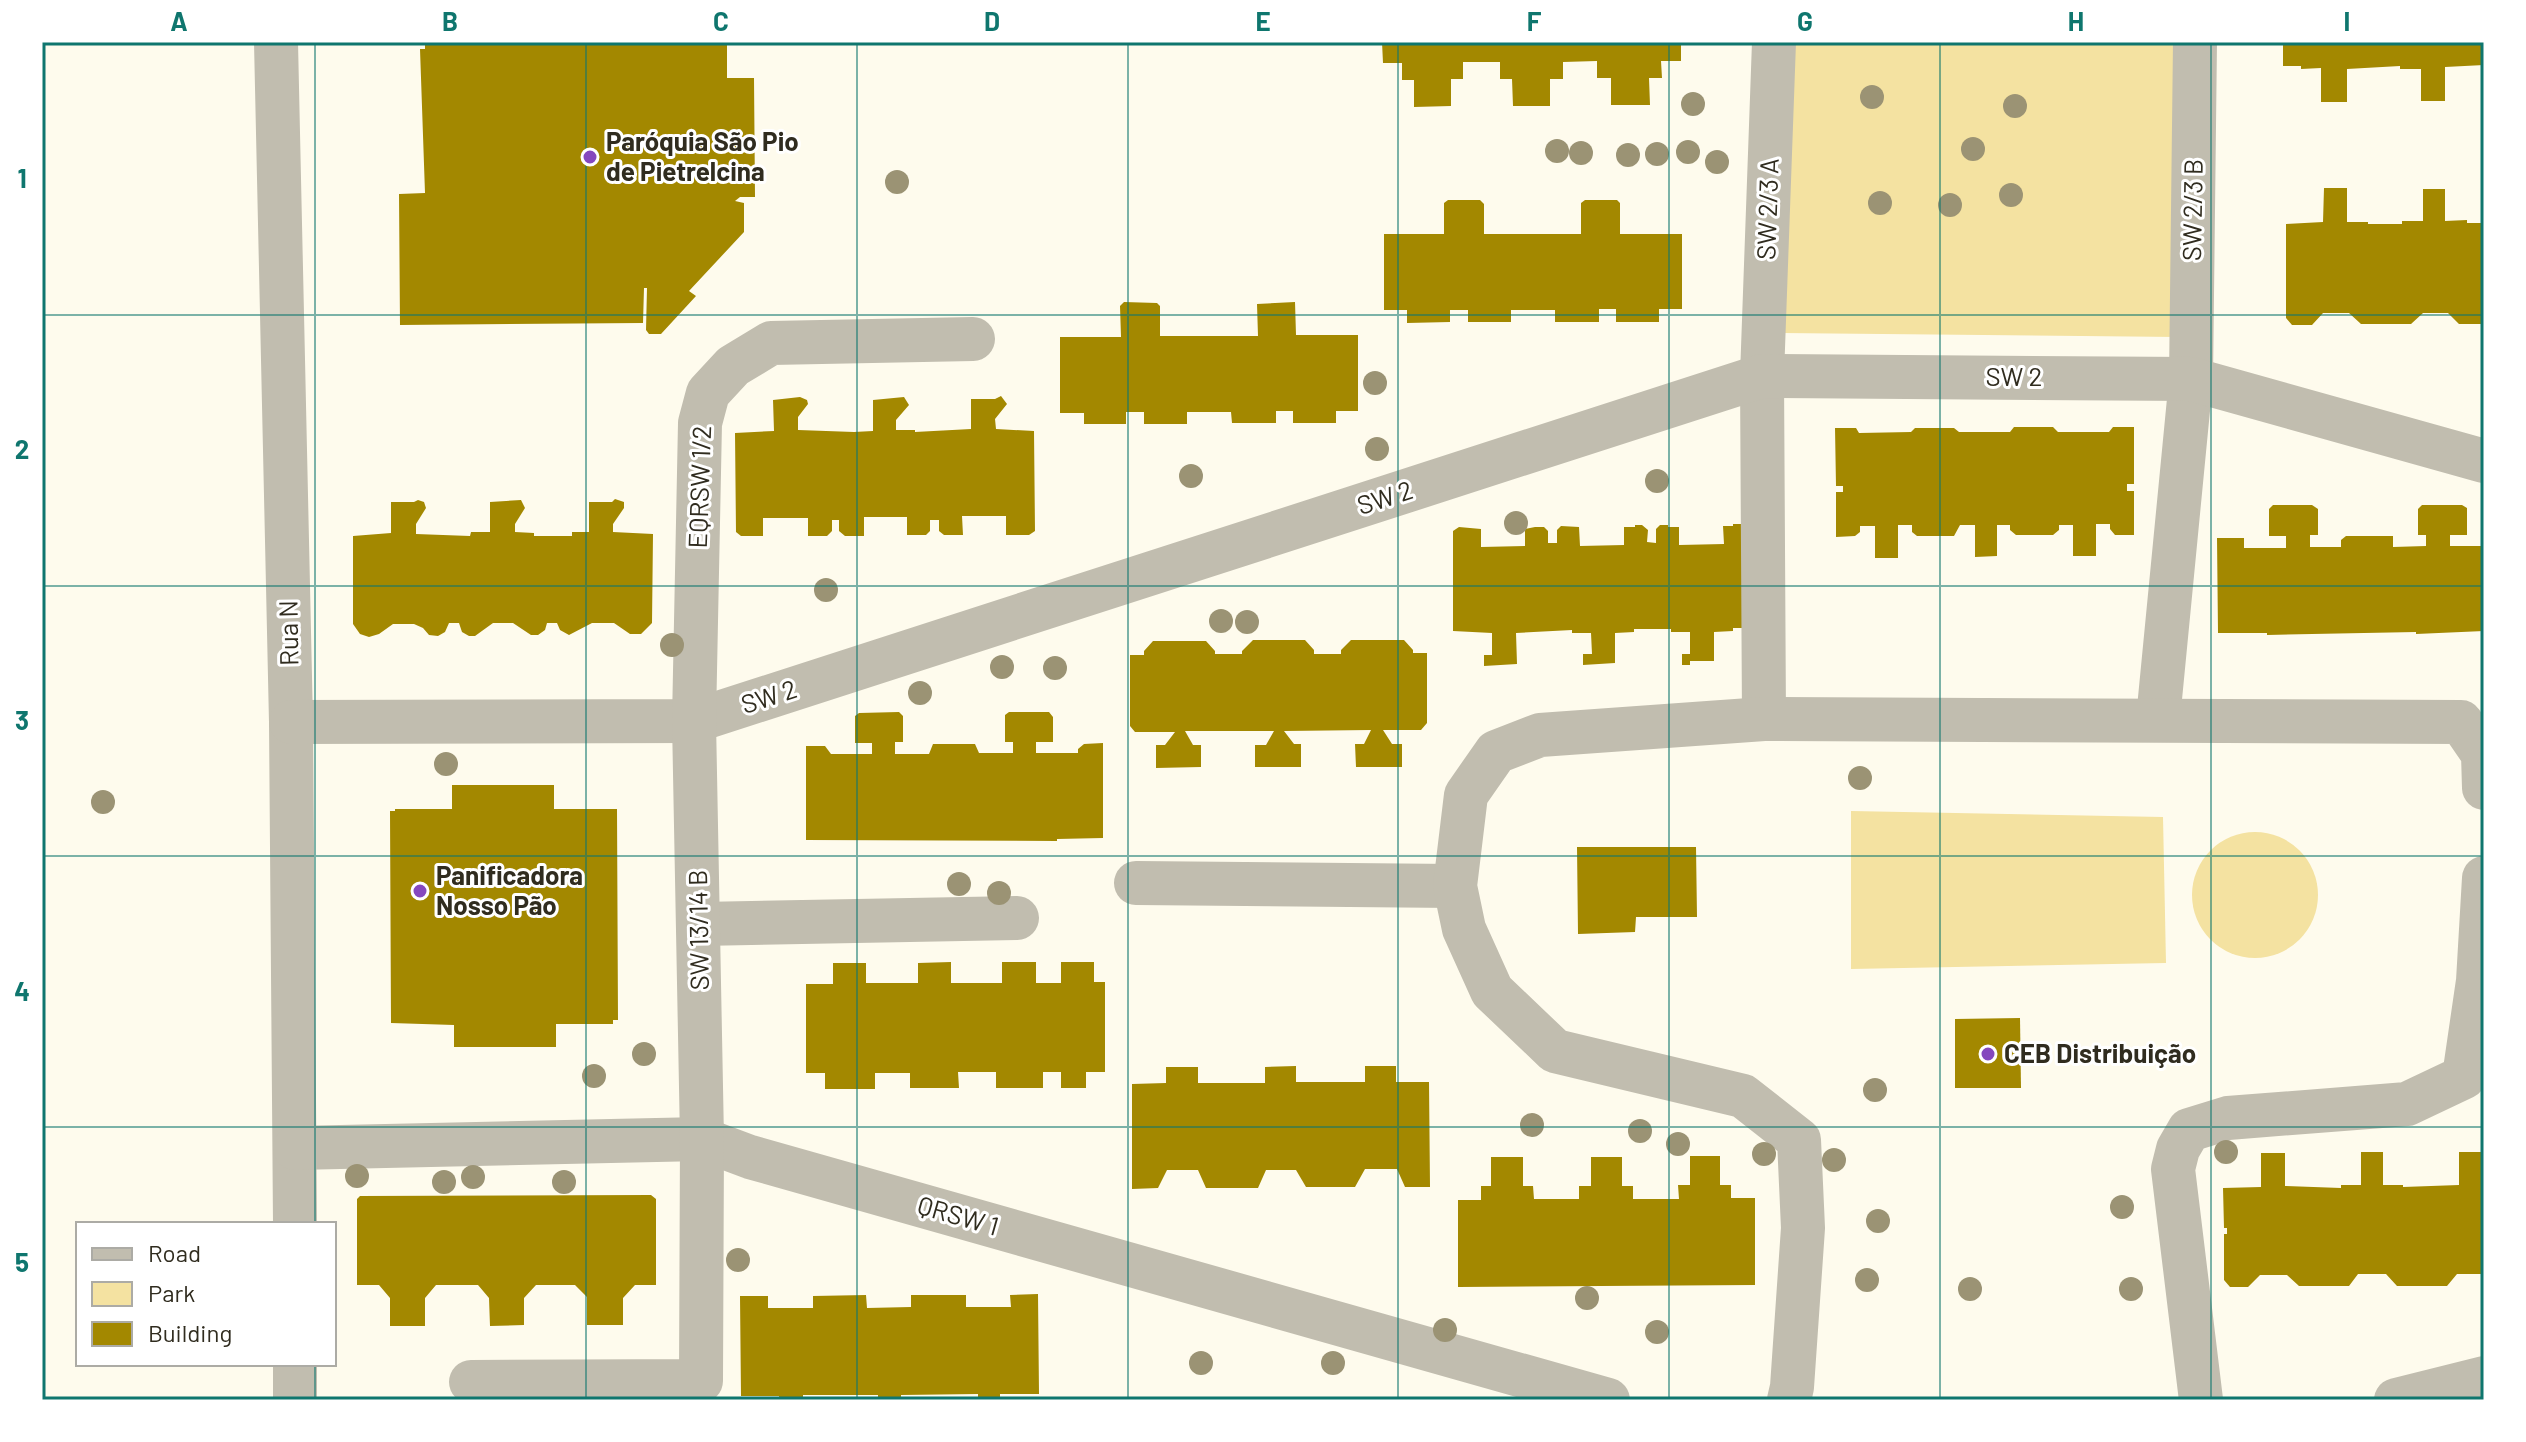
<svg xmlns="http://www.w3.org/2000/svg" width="2526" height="1442" viewBox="0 0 2526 1442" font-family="Barlow,sans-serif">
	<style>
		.green { fill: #f4e2a1 }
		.building { fill: #a38800 }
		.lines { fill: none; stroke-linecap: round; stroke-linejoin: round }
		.minor { stroke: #c1bdaf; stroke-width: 44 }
		.tree { fill: #9b9374 }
		.grid { fill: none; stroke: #0f766e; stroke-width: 2; stroke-opacity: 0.55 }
		.poi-dot { fill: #8548be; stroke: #fff; stroke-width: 3 }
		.labels { text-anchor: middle; stroke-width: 6; stroke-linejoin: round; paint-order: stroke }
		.poi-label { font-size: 26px; font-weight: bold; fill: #302c1f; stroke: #fff; text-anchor: start }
		.street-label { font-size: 26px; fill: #302c1f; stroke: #fff }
		.neatline { fill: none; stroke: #0f766e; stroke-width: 3 }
		.grid-label { font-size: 26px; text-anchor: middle; font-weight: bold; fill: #0f766e }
	</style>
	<rect width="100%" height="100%" fill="#fefbed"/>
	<g class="green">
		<path d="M1787 42H2181L2178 337 1781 333Z"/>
		<path d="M1851 811 2163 817 2166 963 1851 969Z"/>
		<circle cx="2255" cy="895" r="63"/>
	</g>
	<g class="building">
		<path d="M425 42H727V78H754L755 197H740L735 201 744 203V232L689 291 696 296 661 334H649L646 330 647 288H644L643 323 400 325 399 194 425 193 420 49H425Z"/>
		<path d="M1382 42H1681V61H1661L1662 78H1649L1650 105H1611V78H1597V61L1563 62V79H1550V106H1513L1512 79H1500V62H1463V79H1451V106L1414 107V80H1402V63H1383Z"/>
		<path d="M2283 42H2484V65L2445 67V101H2421V69H2400V66L2347 69V102H2321V68L2301 69V66H2283Z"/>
		<path d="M2324 188H2347V222H2368V224H2402V221H2423V189H2445V221L2467 220V223H2484V324H2459L2448 313H2423L2411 324H2361L2349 313H2323L2312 325H2292L2286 318V224L2323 222Z"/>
		<path d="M1448 200H1480L1484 204V234H1581V203L1585 200H1617L1620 203V234H1682V309H1659V322H1616V309H1599V322H1555V310H1511V322H1468V310H1450V322L1407 323V310H1384V234H1444V203Z"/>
		<path d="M1124 302 1157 303 1160 306V336H1258L1257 304 1295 302 1296 335H1358V411H1336V423H1293V411H1276V423H1232L1231 412H1187V424H1144V412H1126V424H1084V413H1060V337H1121L1120 306Z"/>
		<path d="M1001 396 1007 404 995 419 996 429 1034 431 1035 531 1029 535H1006V516H962L963 535H944L939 531V520H930V531L926 535H907V517H864V536H845L839 531V520H832V531L827 536H808V518H763V536H741L736 532 735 433 774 431 773 400 800 397 807 400 808 404 798 417V430L854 432 873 431V400L904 397 909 405 896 420V430H915V432L971 429V399H995Z"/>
		<path d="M2014 427H2053L2058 432H2109L2113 427H2134V484H2127V491H2134V535H2115L2110 529V524H2096V556H2073V525H2059V530L2053 535H2016L2010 530V525H1997V556L1975 557V525H1960L1954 536H1917L1912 532V525H1898V558H1875V526H1860V532L1855 536 1836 537V492H1843V486H1836L1835 428H1856L1859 433 1911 432 1915 428H1954L1959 432H2010Z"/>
		<path d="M615 499 624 502V508L613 524V532L653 534 652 623 641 634H630L614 623H592L569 635 560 630 557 623H547L545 630 538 635H531L513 623H493L475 636H469L462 632 459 623H449L445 632 438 636 429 635 423 628 414 624H393L379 634 369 637 360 634 353 624V536L391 533V502H414L418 500 424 502 426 508 416 524V534L470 536 471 532H490V502L521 500 525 508 515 524V532L534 533V536H572V532H589V502H612Z"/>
		<path d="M2273 505H2312L2318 509V535H2310V547H2341V540L2346 536H2393V547L2426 546V535H2418V509L2422 505H2462L2467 508V535H2450V546H2484V631L2416 634V632L2267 635V633H2218L2217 538H2244V548H2286V536H2269V509Z"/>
		<path d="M1733 524H1745L1753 628H1733V631L1714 632V661H1690V665H1682V654H1690V632H1671V629H1634V632L1615 633V663L1583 665V654H1592L1591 633H1572V630L1516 633 1517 664 1484 666V655H1492V633L1453 631V531L1459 527 1481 529V547L1525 546V529L1535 527H1544L1548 531V543H1557V530L1561 526 1579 527 1580 546 1624 545V527H1635V525H1642L1648 530 1647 542 1656 543V529L1660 525H1668V527H1679V545L1724 544 1723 526H1733Z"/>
		<path d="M1253 640H1305L1314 650V654H1341V650L1351 640H1404L1413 650V653H1427V723L1421 730H1383L1392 744H1402V767H1356L1355 744H1364L1371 730 1284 731 1294 744H1301V767H1255V745H1266L1274 731H1185L1193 745H1201V767L1156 768V745H1165L1175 732H1135L1130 726V655H1144V651L1153 641H1206L1215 651V654H1242V651Z"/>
		<path d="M899 712 903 716V742H895V754H929L933 744H975L979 753H1013V742H1005V715L1009 712H1049L1053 717V742H1036V753H1078V749L1084 744 1103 743V838L1057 839V841L806 840V746H825L831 754H872V743H855V716L859 713Z"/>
		<path d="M452 785H554V809H617L618 1020H613V1024H556V1047H454V1025L391 1023 390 811H395V809H452Z"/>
		<path d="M1577 847H1696L1697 917H1636L1635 932 1578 934Z"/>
		<path d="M951 962V983H1002V962H1036V983H1061V962H1094V982H1105V1072H1086V1088H1061V1072H1043V1088H996V1072H958L959 1088H910V1073H875V1089H825V1073H806V984H833V963H866V983H918V963Z"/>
		<path d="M2020 1018 2021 1088H1955V1019Z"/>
		<path d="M1296 1066V1082H1365V1066H1396V1082H1429L1430 1187H1405L1397 1169H1365L1355 1187H1306L1296 1170H1266L1258 1188H1206L1198 1170H1167L1158 1188 1132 1189V1084L1166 1083V1067H1198V1083H1265V1067Z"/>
		<path d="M2361 1152H2383V1185H2403V1187L2459 1185V1152H2483L2484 1274H2457L2447 1286H2397L2386 1274H2358L2349 1286H2299L2287 1275H2260L2248 1287H2230L2224 1280V1234H2227V1228H2224L2223 1188 2261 1187V1153H2285V1186L2341 1188V1185H2361Z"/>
		<path d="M1690 1156H1720V1185H1731V1198H1755V1285L1458 1287V1200H1481V1186H1491V1157H1523V1186H1533L1534 1199H1579V1186H1591V1157H1622V1186H1633V1199H1679L1678 1185H1690Z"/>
		<path d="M651 1195 656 1199V1285H635L623 1298V1325H587V1297L575 1285H536L524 1298V1325L490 1326 489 1298 478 1285H436L425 1298V1326H390V1298L379 1285H357V1199L360 1196Z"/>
		<path d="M1038 1294 1039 1394H1000V1400H978V1394L901 1395V1400H878V1395H803V1400H779V1396H741L740 1296H768V1308H813V1296L866 1295 867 1308 911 1307V1295H966V1307H1011L1010 1295Z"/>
	</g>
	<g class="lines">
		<g class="minor">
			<path d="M276 42 291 722 295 1224"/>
			<path d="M1764 719 1762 376 1774 42"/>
			<path d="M2158 719 2191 379 2195 42"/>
			<path d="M291 722 694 721 1762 376 2191 379 2484 461"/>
			<path d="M1136 883 1455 886"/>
			<path d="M700 924 1017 918"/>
			<path d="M295 1148 702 1139 750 1157 1608 1400"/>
			<path d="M295 1364V1400"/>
			<path d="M471 1382 701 1381 702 1139 694 721 700 423 708 393 733 366 771 343 973 339"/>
			<path d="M1789 1400 1792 1387 1803 1228 1799 1140 1743 1096 1555 1051 1492 991 1464 929 1455 886 1466 795 1496 752 1540 735 1764 719 2461 722 2483 754 2484 788"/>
			<path d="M2201 1400 2173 1169 2178 1149 2189 1130 2228 1118 2407 1104 2464 1077 2478 981 2484 878"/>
			<path d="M2396 1400 2484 1378"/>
		</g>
	</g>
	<g class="tree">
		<circle cx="1872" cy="97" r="12"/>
		<circle cx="1693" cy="104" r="12"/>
		<circle cx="2015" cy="106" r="12"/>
		<circle cx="1973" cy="149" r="12"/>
		<circle cx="1557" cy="151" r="12"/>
		<circle cx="1688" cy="152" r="12"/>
		<circle cx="1581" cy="153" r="12"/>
		<circle cx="1657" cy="154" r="12"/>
		<circle cx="1628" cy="155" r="12"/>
		<circle cx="1717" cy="162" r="12"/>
		<circle cx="897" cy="182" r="12"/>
		<circle cx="2011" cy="195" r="12"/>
		<circle cx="1880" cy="203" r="12"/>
		<circle cx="1950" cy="205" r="12"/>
		<circle cx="1375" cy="383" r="12"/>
		<circle cx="1377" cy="449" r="12"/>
		<circle cx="1191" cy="476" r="12"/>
		<circle cx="1657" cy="481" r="12"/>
		<circle cx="1516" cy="523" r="12"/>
		<circle cx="826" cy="590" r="12"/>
		<circle cx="1221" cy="621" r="12"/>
		<circle cx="1247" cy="622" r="12"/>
		<circle cx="672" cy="645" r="12"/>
		<circle cx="1002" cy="667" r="12"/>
		<circle cx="1055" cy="668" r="12"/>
		<circle cx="920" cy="693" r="12"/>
		<circle cx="446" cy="764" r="12"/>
		<circle cx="1860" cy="778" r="12"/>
		<circle cx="103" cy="802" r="12"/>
		<circle cx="959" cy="884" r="12"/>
		<circle cx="999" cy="893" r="12"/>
		<circle cx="644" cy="1054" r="12"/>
		<circle cx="594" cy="1076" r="12"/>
		<circle cx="1875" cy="1090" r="12"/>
		<circle cx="1532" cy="1125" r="12"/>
		<circle cx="1640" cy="1131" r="12"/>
		<circle cx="1678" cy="1144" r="12"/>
		<circle cx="2226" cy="1152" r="12"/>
		<circle cx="1764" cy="1154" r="12"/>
		<circle cx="1834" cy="1160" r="12"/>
		<circle cx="357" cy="1176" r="12"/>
		<circle cx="473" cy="1177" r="12"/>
		<circle cx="444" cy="1182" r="12"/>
		<circle cx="564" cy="1182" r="12"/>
		<circle cx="2122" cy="1207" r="12"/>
		<circle cx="1878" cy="1221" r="12"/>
		<circle cx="738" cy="1260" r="12"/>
		<circle cx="1867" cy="1280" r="12"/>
		<circle cx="1970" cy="1289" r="12"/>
		<circle cx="2131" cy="1289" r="12"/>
		<circle cx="1587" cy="1298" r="12"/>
		<circle cx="1445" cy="1330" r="12"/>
		<circle cx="1657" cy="1332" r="12"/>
		<circle cx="1201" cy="1363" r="12"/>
		<circle cx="1333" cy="1363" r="12"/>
	</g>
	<path class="grid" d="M315 42V1224M586 42V1400M857 42V1400M1128 42V1400M1398 42V1400M1669 42V1400M1940 42V1400M2211 42V1400M42 315H2484M42 586H2484M42 856H2484M42 1127H2484M315 1364V1400"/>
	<g class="poi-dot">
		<circle cx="590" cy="157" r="8"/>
		<circle cx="420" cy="891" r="8"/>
		<circle cx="1988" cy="1054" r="8"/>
	</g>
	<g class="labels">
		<g class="poi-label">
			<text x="606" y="151">Paróquia São Pio<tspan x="606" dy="30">de Pietrelcina</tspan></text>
			<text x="436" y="885">Panificadora<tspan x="436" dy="30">Nosso Pão</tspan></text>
			<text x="2004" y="1063">CEB Distribuição</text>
		</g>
		<g class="street-label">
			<text transform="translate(1768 209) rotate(-88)" y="9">SW 2/3 A</text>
			<text transform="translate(2193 210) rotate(-89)" y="9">SW 2/3 B</text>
			<text x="2014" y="386">SW 2</text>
			<text transform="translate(700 487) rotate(-88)" y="9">EQRSW 1/2</text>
			<text transform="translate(1385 498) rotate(-18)" y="9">SW 2</text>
			<text transform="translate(289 633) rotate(-91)" y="9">Rua N</text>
			<text transform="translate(769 697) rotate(-18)" y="9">SW 2</text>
			<text transform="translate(699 930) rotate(-91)" y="9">SW 13/14 B</text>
			<text transform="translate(958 1216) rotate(16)" y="9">QRSW 1</text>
		</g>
	</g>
	<rect width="2526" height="1442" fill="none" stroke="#ffffff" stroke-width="88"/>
	<rect x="76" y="1222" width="260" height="144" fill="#ffffff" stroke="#acaba5" stroke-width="2"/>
	<rect x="92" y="1248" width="40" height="12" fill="#c1bdaf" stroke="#acaba5" stroke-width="2"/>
	<text x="148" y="1262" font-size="24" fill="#302c1f">Road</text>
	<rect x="92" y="1282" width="40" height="24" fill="#f4e2a1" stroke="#acaba5" stroke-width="2"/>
	<text x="148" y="1302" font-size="24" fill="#302c1f">Park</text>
	<rect x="92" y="1322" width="40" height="24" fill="#a38800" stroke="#acaba5" stroke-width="2"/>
	<text x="148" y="1342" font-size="24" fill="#302c1f">Building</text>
	<rect x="44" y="44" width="2438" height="1354" class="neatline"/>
	<g class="grid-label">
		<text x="179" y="31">A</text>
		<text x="450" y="31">B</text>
		<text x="721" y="31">C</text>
		<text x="992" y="31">D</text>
		<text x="1263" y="31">E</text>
		<text x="1534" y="31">F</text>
		<text x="1805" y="31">G</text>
		<text x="2076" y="31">H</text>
		<text x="2347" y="31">I</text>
		<text x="22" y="188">1</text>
		<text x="22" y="459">2</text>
		<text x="22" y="730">3</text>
		<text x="22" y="1001">4</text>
		<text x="22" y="1272">5</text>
	</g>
</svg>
